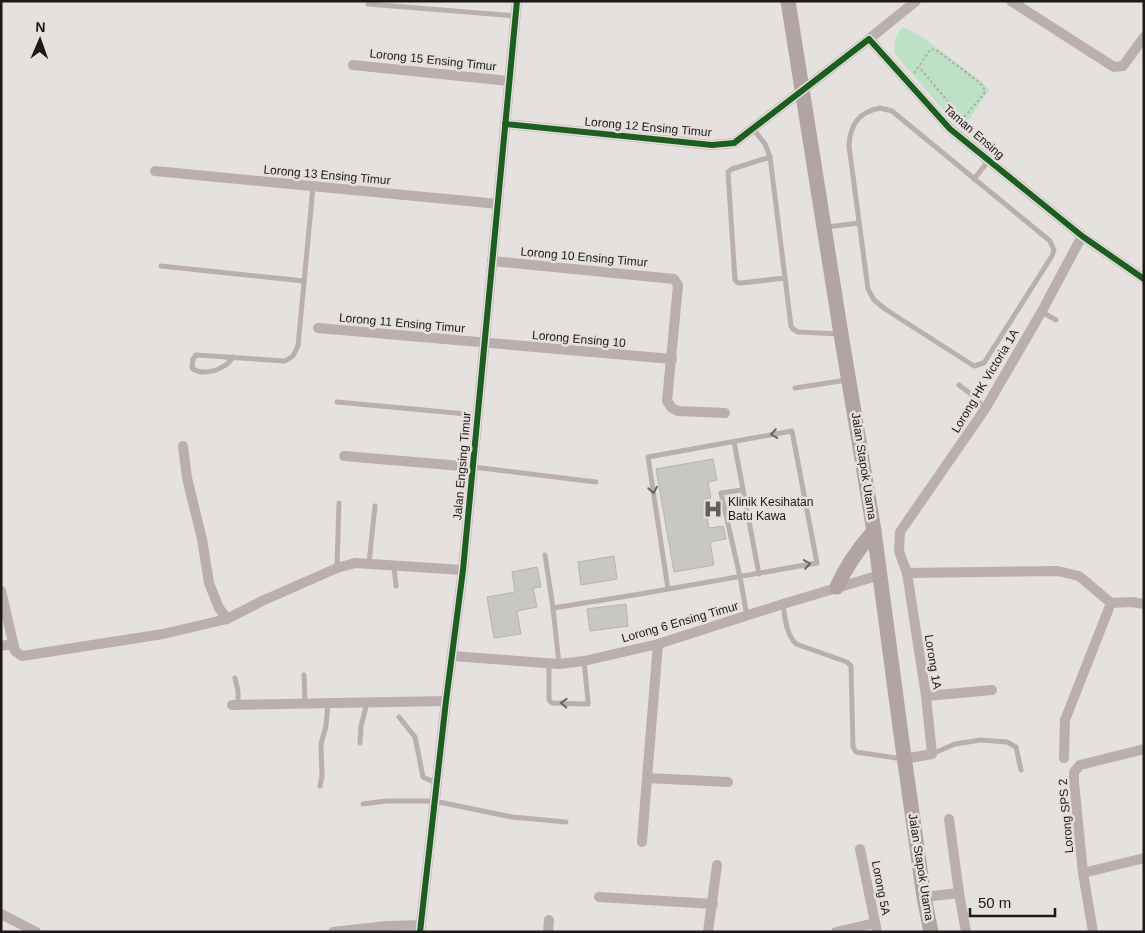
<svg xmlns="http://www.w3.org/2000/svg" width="1145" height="933" viewBox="0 0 1145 933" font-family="Arial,sans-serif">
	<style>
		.green { fill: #bde1c4 }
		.building { fill: #c9c7c4; stroke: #b6b4b2 }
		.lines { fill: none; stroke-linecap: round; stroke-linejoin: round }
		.path { stroke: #b2aaa8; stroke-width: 2; stroke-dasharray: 2.5 2.5; stroke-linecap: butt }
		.lane { stroke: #baaeae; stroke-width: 5 }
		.street { stroke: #baaeae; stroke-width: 10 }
		.secondary { stroke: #b2a4a3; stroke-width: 15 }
		.cycleway-casing { stroke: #e6e0dc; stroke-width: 9 }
		.cycleway { stroke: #1b5e20; stroke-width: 6 }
		.oneway { stroke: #6b6463 }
		.labels { text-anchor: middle; stroke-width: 5; stroke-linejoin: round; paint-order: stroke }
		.street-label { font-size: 12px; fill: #1c1918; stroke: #e6e0dc }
		.poi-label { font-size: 12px; fill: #1c1918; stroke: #e6e0dc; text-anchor: start }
	</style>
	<rect width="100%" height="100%" fill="#e4e1de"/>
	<path class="green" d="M903 27 922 37 983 83 989 90 965 125 957 126 895 54C893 46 896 33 903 27Z"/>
	<g class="building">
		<path d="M713 459 717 480 708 482 711 498 704 499 709 528 723 526 726 539 710 542 714 565 674 572 656 469Z"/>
		<path d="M614 556 617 579 581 585 578 562Z"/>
		<path d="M537 567 541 587 533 588 537 607 517 611 521 634 494 638 487 597 515 592 512 572Z"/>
		<path d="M626 604 628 626 590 631 587 609Z"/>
	</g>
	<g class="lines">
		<path class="path" d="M914 73 930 50 935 49 979 82 985 90 984 94 966 115 963 117 960 116 919 67"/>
		<g class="lane">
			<path d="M368 4 515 16"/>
			<path d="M880 108 892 111 1050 241 1054 250 1052 256 984 363 974 366 885 309 874 300 868 289 849 146C850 124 859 112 880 108Z"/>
			<path d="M753 129 765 144 770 157 791 326 793 329 798 332 840 334"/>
			<path d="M770 157 732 169 728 172 735 280 738 283H741L785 278"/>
			<path d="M974 179 989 160"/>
			<path d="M827 227 859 223"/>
			<path d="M161 266 304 281"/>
			<path d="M1042 312 1056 320"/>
			<path d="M233 357C231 360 228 364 224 366 215 372 200 375 192 368L193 359 196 355 285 361 293 356 298 346 313 187"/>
			<path d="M959 385 976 398 985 409"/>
			<path d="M795 388 847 380"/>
			<path d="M337 402 477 415"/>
			<path d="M734 442 759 574"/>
			<path d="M473 467 596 482"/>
			<path d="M742 490 721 493 740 577 747 616"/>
			<path d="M545 555 553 608 559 664"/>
			<path d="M369 563 375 506"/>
			<path d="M394 566 396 586"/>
			<path d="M337 567 339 503"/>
			<path d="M783 604C785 618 786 634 796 644L847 662 851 666 853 747 856 752 903 759"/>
			<path d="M553 608 640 594 817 563 792 431 648 457 668 589"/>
			<path d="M549 664V700L552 703 585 704H588V701L584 661"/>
			<path d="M304 675 305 703"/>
			<path d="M235 678 238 691V704"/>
			<path d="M399 717 415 737 423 777 436 783"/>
			<path d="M360 743 361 726 367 703"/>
			<path d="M932 754 955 744 981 740 1007 742 1016 747 1021 770"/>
			<path d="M320 786 322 776 321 744 326 726 328 703"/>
			<path d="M363 804 386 801H434L512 817 566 822"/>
		</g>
		<g class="street">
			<path d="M1011 1 1114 67 1123 66 1144 37"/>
			<path d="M869 39 916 1"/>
			<path d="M353 65 509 81"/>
			<path d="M505 124 712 145 734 143 869 39 950 129 1082 236 1144 279"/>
			<path d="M155 171 498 204"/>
			<path d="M1082 236 1042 311 985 409 900 532 899 551 907 573 1058 571 1079 576 1111 603 1132 602 1144 604"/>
			<path d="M492 261 674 279 678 285 667 401 672 408 678 411 725 413"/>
			<path d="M318 328 672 359"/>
			<path d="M183 446 187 478 202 539 209 583 219 608 227 619 262 601 337 568 355 563 463 570"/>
			<path d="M344 456 473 467"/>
			<path d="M1 591 15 651 22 656 163 634 227 619"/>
			<path d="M658 644 647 778 728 782"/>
			<path d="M1 646 13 644"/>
			<path d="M452 656 559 664 584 661 658 644 783 604 880 575"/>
			<path d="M926 696 992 690"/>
			<path d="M232 705 446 701"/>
			<path d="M1064 758 1065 720 1111 603"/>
			<path d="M904 759 932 754 926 696 907 573"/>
			<path d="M949 819 959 893 966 932"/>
			<path d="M642 842 647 778"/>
			<path d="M860 849 877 932"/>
			<path d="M1083 873 1144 858"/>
			<path d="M599 897 713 904"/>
			<path d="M924 897 959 893"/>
			<path d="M1 914 36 932"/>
			<path d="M333 932 387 926 421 925"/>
			<path d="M420 932 446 701 463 570 517 1"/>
			<path d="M548 932 549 920"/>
			<path d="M708 932 717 865"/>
			<path d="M836 932 875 923"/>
			<path d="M1093 932 1083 873 1074 782V772L1080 765 1144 749"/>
		</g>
		<g class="secondary">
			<path d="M788 1 841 334 874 531 902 742 924 897 931 932"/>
			<path d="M837 587C846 566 859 548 874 531"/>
		</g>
		<g class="cycleway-casing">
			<g id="cycleway">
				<path d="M505 124 712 145 734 143 869 39 950 129 1082 236 1144 279"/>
				<path d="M420 932 446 701 463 570 517 1"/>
			</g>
		</g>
		<use href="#cycleway" class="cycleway"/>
	</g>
	<defs><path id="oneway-chevron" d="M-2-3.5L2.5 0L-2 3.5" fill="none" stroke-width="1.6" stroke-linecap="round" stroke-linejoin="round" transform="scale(1.25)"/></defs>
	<g class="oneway">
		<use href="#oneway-chevron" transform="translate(774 434) rotate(171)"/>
		<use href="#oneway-chevron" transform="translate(653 490) rotate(81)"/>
		<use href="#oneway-chevron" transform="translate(807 564) rotate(-9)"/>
		<use href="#oneway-chevron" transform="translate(564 703) rotate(-177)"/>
	</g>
	<defs>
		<g id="hospital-bare" transform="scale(1.5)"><path d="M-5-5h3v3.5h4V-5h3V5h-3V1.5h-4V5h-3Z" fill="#625f5d" stroke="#e6e0dc" stroke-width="2.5" paint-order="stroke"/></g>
	</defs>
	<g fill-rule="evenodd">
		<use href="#hospital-bare" x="713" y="509"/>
	</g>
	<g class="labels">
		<g class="street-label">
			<text transform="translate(433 60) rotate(6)" y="4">Lorong 15 Ensing Timur</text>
			<text transform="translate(648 127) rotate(5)" y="4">Lorong 12 Ensing Timur</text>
			<text transform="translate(974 132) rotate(41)" y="4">Taman Ensing</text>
			<text transform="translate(327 175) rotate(5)" y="4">Lorong 13 Ensing Timur</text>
			<text transform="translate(584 257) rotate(5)" y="4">Lorong 10 Ensing Timur</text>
			<text transform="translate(402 323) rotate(5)" y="4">Lorong 11 Ensing Timur</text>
			<text transform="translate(579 339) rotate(5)" y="4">Lorong Ensing 10</text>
			<text transform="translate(985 381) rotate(-59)" y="4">Lorong HK Victoria 1A</text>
			<text transform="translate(462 466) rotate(-85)" y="4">Jalan Engsing Timur</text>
			<text transform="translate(864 466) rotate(81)" y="4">Jalan Stapok Utama</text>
			<text transform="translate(680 622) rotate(-16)" y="4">Lorong 6 Ensing Timur</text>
			<text transform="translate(933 662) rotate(81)" y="4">Lorong 1A</text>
			<text transform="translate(1066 816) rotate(-95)" y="4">Lorong SPS 2</text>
			<text transform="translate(921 867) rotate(81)" y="4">Jalan Stapok Utama</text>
			<text transform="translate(881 888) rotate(79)" y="4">Lorong 5A</text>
		</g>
		<g class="poi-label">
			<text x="728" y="506">Klinik Kesihatan<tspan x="728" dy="14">Batu Kawa</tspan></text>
		</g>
	</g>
	<rect width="1145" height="933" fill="none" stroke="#1c1918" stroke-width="5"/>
	<g transform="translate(40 40) rotate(2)" stroke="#e6e0dc" stroke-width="4" paint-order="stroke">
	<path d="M0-4L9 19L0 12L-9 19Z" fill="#1c1918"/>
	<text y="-8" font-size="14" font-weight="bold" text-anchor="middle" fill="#1c1918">N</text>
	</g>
	<path d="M970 908v8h85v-8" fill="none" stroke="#1c1918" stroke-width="2.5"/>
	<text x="978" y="908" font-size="15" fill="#1c1918" stroke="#e6e0dc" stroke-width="4" paint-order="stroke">50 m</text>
</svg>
